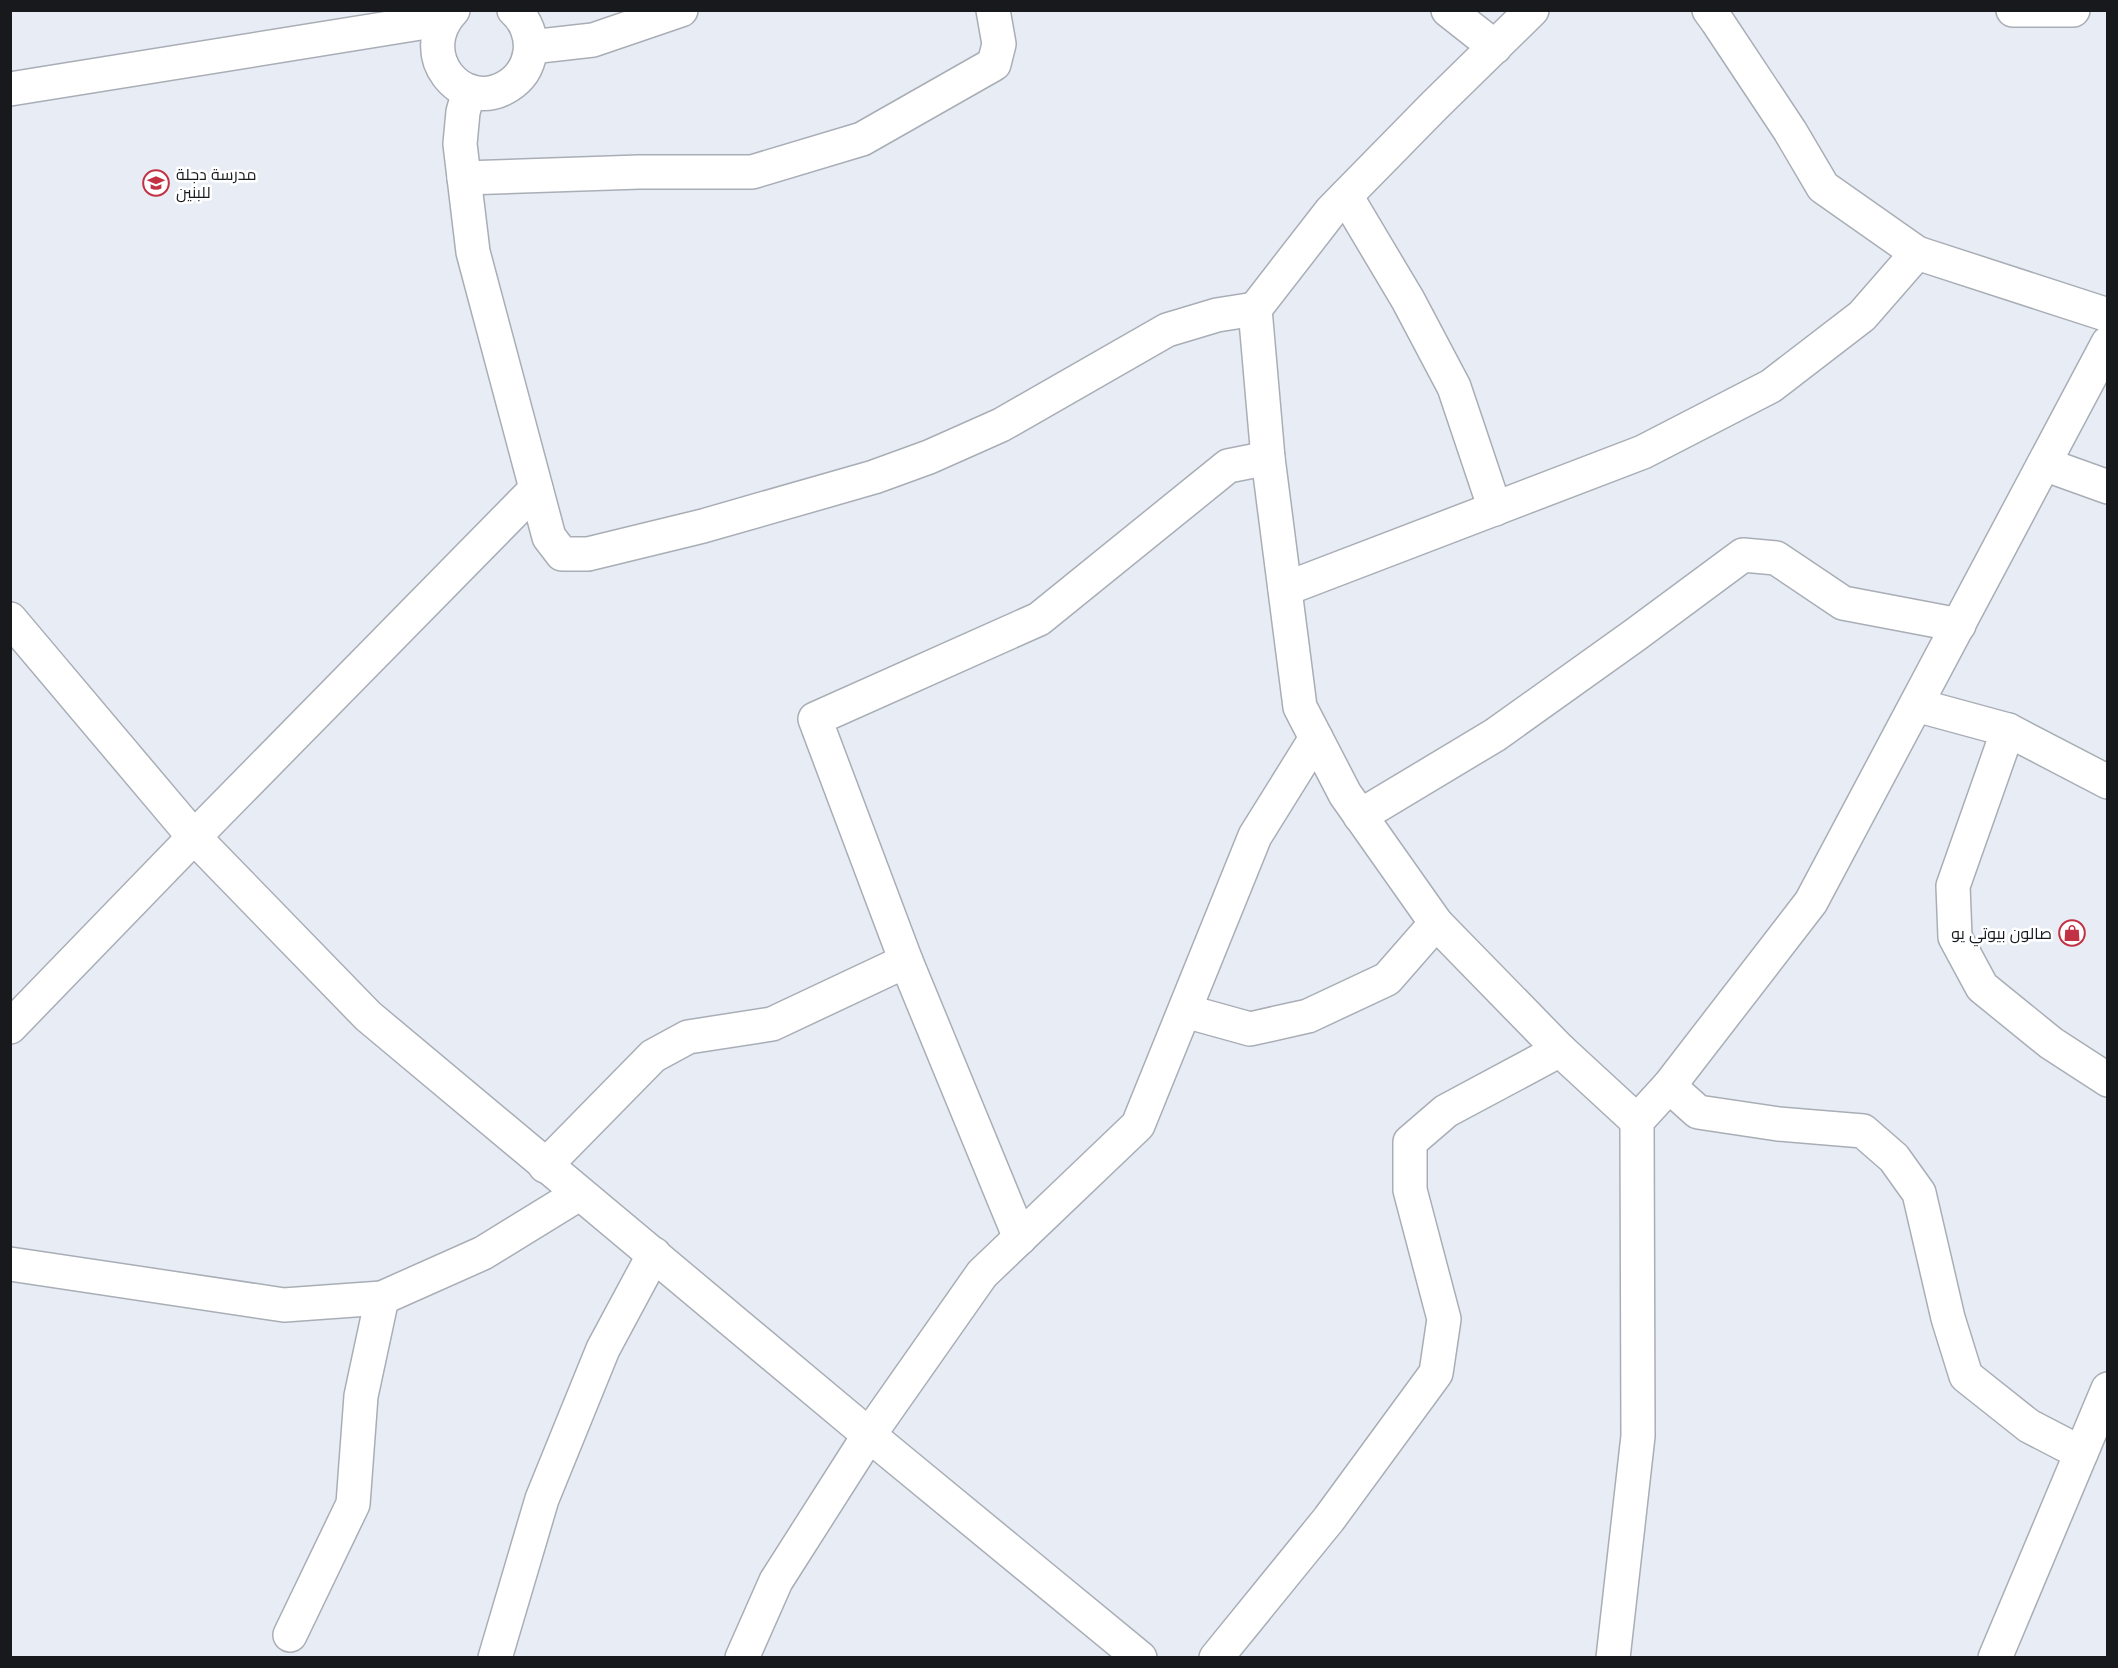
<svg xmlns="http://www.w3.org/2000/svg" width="2118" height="1668" viewBox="0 0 2118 1668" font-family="'DM Sans',Cairo,sans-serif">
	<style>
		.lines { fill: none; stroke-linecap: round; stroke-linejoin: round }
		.minor-casing { stroke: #a9aeb6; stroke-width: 36 }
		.secondary-casing { stroke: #a9aeb6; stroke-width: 36 }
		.minor { stroke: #fff; stroke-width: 33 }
		.secondary { stroke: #fff; stroke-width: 33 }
		.labels { text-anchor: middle; stroke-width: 5; stroke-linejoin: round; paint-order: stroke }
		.poi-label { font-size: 16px; fill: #17191c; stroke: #fff; text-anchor: start }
	</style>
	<rect width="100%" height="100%" fill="#e7ecf5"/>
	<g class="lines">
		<g class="minor-casing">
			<g id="minor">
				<path d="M453 10C412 53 461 115 508 86 521 78 528 66 530 52 532 37 526 20 514 10"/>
				<path d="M1448 10 1495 47"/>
				<path d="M1532 10 1434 106 1331 211 1255 309 1268 458 1300 707 1345 794 1436 923 1560 1050 1637 1121"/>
				<path d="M1709 10 1717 21 1790 131 1823 187 1917 253 2108 315"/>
				<path d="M2013 10H2073"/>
				<path d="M531 47 593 40 681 10"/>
				<path d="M10 89 445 19"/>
				<path d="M469 91 463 112 460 144 473 252 549 537 562 554H588L703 526 874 477 929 457 1001 425 1167 330 1217 315 1255 309"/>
				<path d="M464 178 639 172H752L862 139 994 64 999 44 993 10"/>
				<path d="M1346 196 1408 300 1454 387 1495 509"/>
				<path d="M2044 464 2108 487"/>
				<path d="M1285 589 1643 452 1771 386 1862 316 1917 253"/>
				<path d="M1916 705 2008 730 2108 782"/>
				<path d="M2008 730 1953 886 1955 937 1982 987 2051 1043 2108 1080"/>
				<path d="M1360 816 1495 735 1635 635 1743 555 1776 558 1843 603 1959 625"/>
				<path d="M1185 1011 1250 1029 1308 1016 1387 979 1436 923"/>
				<path d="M10 1027 194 837 536 489"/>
				<path d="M1669 1086 1698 1112 1778 1124 1863 1131 1894 1158 1919 1193 1948 1318 1966 1376 2029 1426 2081 1453"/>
				<path d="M545 1166 653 1056 688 1037 772 1024 906 961"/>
				<path d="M1020 1238 906 961 815 719 1039 619 1228 466 1268 458"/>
				<path d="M10 1264 284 1305 382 1298 483 1253 579 1194"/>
				<path d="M290 1635 353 1504 361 1396 382 1298"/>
				<path d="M495 1658 542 1499 603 1349 654 1254"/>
				<path d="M742 1658 776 1581 869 1435 982 1274 1138 1125 1255 836 1316 738"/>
				<path d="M1216 1658 1329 1519 1436 1373 1444 1319 1410 1190V1142L1446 1111 1560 1050"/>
				<path d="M1613 1658 1638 1436 1637 1121 1669 1086 1811 902 2108 343"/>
			</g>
		</g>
		<g class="secondary-casing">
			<g id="secondary">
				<path d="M10 619 194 837 368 1016 869 1435 1140 1658"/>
				<path d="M1995 1658 2108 1389"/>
			</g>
		</g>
		<use href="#minor" class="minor"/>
		<use href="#secondary" class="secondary"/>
	</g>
	<defs>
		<g id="school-ring" transform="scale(1.35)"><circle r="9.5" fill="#fff" stroke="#c23244" stroke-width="1.5"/><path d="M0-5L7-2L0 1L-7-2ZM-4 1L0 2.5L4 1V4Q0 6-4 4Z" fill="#c23244"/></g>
		<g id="shop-ring" transform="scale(1.35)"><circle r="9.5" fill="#fff" stroke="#c23244" stroke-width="1.5"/><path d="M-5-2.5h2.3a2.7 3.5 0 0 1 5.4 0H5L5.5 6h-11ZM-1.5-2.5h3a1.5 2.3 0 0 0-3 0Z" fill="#c23244"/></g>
	</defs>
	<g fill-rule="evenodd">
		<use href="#school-ring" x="156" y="183"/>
		<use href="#shop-ring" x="2072" y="933"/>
	</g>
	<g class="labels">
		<g class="poi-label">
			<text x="176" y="180">مدرسة دجلة<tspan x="176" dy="18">للبنين</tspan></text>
			<text x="2052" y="939" text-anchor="end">صالون بيوتي يو</text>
		</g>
	</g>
	<rect width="2118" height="1668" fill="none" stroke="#17191c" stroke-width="24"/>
</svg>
